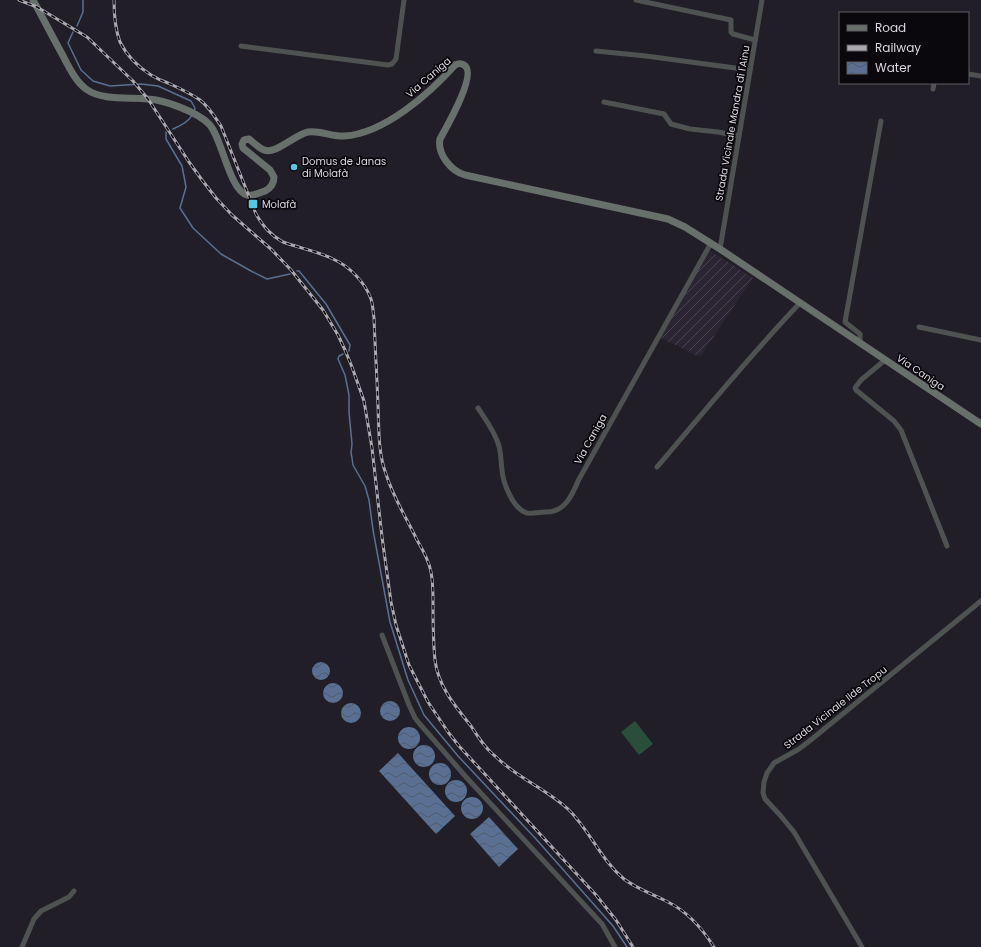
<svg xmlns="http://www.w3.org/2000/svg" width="981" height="947" viewBox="0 0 981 947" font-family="Poppins,sans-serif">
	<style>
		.industrial { fill: url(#industrial-furrows) }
		.green { fill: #284f3a }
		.water { fill: url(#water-waves) }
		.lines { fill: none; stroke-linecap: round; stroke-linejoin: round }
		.stream { stroke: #597092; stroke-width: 1.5 }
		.street { stroke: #4e5351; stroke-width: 5 }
		.secondary { stroke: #68706c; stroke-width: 7 }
		.rail-casing { stroke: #aba9b0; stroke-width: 3 }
		.rail { stroke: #0a080c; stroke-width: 1.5; stroke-dasharray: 4.5; stroke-linecap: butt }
		.poi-dot { fill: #56c9e0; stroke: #0a080c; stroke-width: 1.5 }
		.labels { text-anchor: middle; stroke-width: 3.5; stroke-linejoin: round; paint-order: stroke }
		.street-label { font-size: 10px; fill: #dbd9df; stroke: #0a080c }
		.poi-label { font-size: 10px; fill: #dbd9df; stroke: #0a080c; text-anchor: start }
	</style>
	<defs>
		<pattern id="industrial-furrows" width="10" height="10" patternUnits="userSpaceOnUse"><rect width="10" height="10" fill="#2b2533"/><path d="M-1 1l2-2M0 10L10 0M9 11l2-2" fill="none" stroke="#494450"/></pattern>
		<pattern id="water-waves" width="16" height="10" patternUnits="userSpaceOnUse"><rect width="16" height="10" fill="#597092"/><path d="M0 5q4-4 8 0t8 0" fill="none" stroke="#4f5b6e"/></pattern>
	</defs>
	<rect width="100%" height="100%" fill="#211e27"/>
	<path class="industrial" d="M707 249 753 278 700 357 661 338Z"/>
	<path class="green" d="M635 721 653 744 639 755 621 732Z"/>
	<g class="water">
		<circle cx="321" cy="671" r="9"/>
		<circle cx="333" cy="693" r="10"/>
		<circle cx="390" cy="711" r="10"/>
		<circle cx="351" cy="713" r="10"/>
		<circle cx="409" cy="738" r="11"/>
		<circle cx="424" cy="756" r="11"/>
		<path d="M398 753 455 816 436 834 379 771Z"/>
		<circle cx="440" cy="774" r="11"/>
		<circle cx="456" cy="791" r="11"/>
		<circle cx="472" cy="808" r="11"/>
		<path d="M489 817 518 849 499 867 470 834Z"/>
	</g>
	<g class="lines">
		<g class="stream">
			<path d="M77 26 83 12V0"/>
			<path d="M73 32 68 43 81 70 93 81 110 86 141 84 158 86 191 101 195 108 194 112"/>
			<path d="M173 129C180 126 189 122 192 115"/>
			<path d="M166 132V139L182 166 186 187 180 208 193 228 221 254 251 271 267 279 290 274"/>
			<path d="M297 271H299L326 304 350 345 349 351"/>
			<path d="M343 354 339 356 338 359 345 375 349 395V412L352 444 351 453 352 458 353 465 365 486 369 500 373 530 390 622 408 680 424 715 458 756 536 839 613 926 627 947"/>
		</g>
		<g class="street">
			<path d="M636 0 731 20V32L733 34 755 40"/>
			<path d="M241 46 388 65 392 64 396 59 404 0"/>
			<path d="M596 51 646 56 750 70"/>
			<path d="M968 74 981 76"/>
			<path d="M933 89 934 83"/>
			<path d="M604 102 664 114 671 124 690 129 718 132 739 136"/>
			<path d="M720 249 762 0"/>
			<path d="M919 327 981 340"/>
			<path d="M860 343V334L845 322 881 121"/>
			<path d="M885 360 861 380 855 388 856 390 894 421 901 430 947 546"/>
			<path d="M478 408C486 420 495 432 499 446 501 454 501 462 502 470 503 483 513 509 527 513 530 514 542 512 545 512 564 513 572 496 578 481L711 243"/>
			<path d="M657 467C704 412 750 355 800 303"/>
			<path d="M382 635 409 705 415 718 419 723 466 777 602 924 615 947"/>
			<path d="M22 947 34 919 41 911 69 897 74 891"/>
			<path d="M862 947 794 832 780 815 765 799 763 793 764 782 767 773 774 763 799 749 812 739 981 601"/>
		</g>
		<path class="secondary" d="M33 0C43 18 52 36 62 54 68 65 75 81 86 89 102 101 129 97 148 99 165 100 197 112 209 124 222 137 229 190 247 195 253 196 260 193 265 191 271 188 274 184 274 177L270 170 243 148 242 144 244 140 249 139C254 143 259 148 264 150 275 155 296 134 308 132 320 130 332 137 344 136 384 134 430 93 455 65 459 63 461 63 464 65 478 73 446 128 440 139 437 154 451 171 465 175L668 219 685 227 720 249 981 424"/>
		<g class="rail-casing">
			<g id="rail">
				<path d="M19 0 37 7 87 37 133 81 148 99 189 162 202 180 216 198 232 215 272 250 291 270 323 310 338 335 345 350 352 367 364 401 372 448 382 537 391 602 396 625 409 665 428 702 448 732 459 746 596 895 616 920 633 947"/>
				<path d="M114 0C114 14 115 29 120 42 127 56 138 67 151 75 156 78 162 81 168 83 179 88 190 93 200 100 209 107 215 117 221 126L256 214C263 226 270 235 283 242 299 248 317 251 333 259 349 266 365 282 371 299 373 305 373 312 374 318 375 347 377 377 378 406 379 429 378 453 386 474 393 497 407 519 417 540 423 550 429 561 431 572 433 582 433 592 433 602 433 621 433 641 435 660 438 686 455 706 471 726 478 737 485 748 495 756 517 778 547 789 569 810 590 831 601 860 624 879 637 889 653 894 668 902 688 912 702 928 714 947"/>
			</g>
		</g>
		<use href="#rail" class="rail"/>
	</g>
	<g class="poi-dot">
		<circle cx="294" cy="167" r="4"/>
		<rect x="248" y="199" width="10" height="10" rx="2"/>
	</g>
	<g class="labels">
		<g class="street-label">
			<text transform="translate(428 77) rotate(-41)" y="4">Via Caniga</text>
			<text transform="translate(732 123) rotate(-80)" y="4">Strada Vicinale Mandra di l'Ainu</text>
			<text transform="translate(921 372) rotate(34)" y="4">Via Caniga</text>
			<text transform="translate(590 439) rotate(-61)" y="4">Via Caniga</text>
			<text transform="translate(835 707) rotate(-38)" y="4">Strada Vicinale Ilde Tropu</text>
		</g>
		<g class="poi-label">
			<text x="302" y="165">Domus de Janas<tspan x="302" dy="12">di Molafà</tspan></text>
			<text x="262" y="208">Molafà</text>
		</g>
	</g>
	<rect x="839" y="12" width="130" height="72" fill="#0a080c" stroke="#5e5c60"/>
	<rect x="847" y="25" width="20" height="6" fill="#68706c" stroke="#5e5c60"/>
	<text x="875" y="32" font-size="12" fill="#dbd9df">Road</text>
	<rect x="847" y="45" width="20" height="6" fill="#aba9b0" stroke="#5e5c60"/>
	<text x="875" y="52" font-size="12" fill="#dbd9df">Railway</text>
	<rect x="847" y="62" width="20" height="12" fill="url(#water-waves)" stroke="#5e5c60"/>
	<text x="875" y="72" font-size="12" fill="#dbd9df">Water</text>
</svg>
